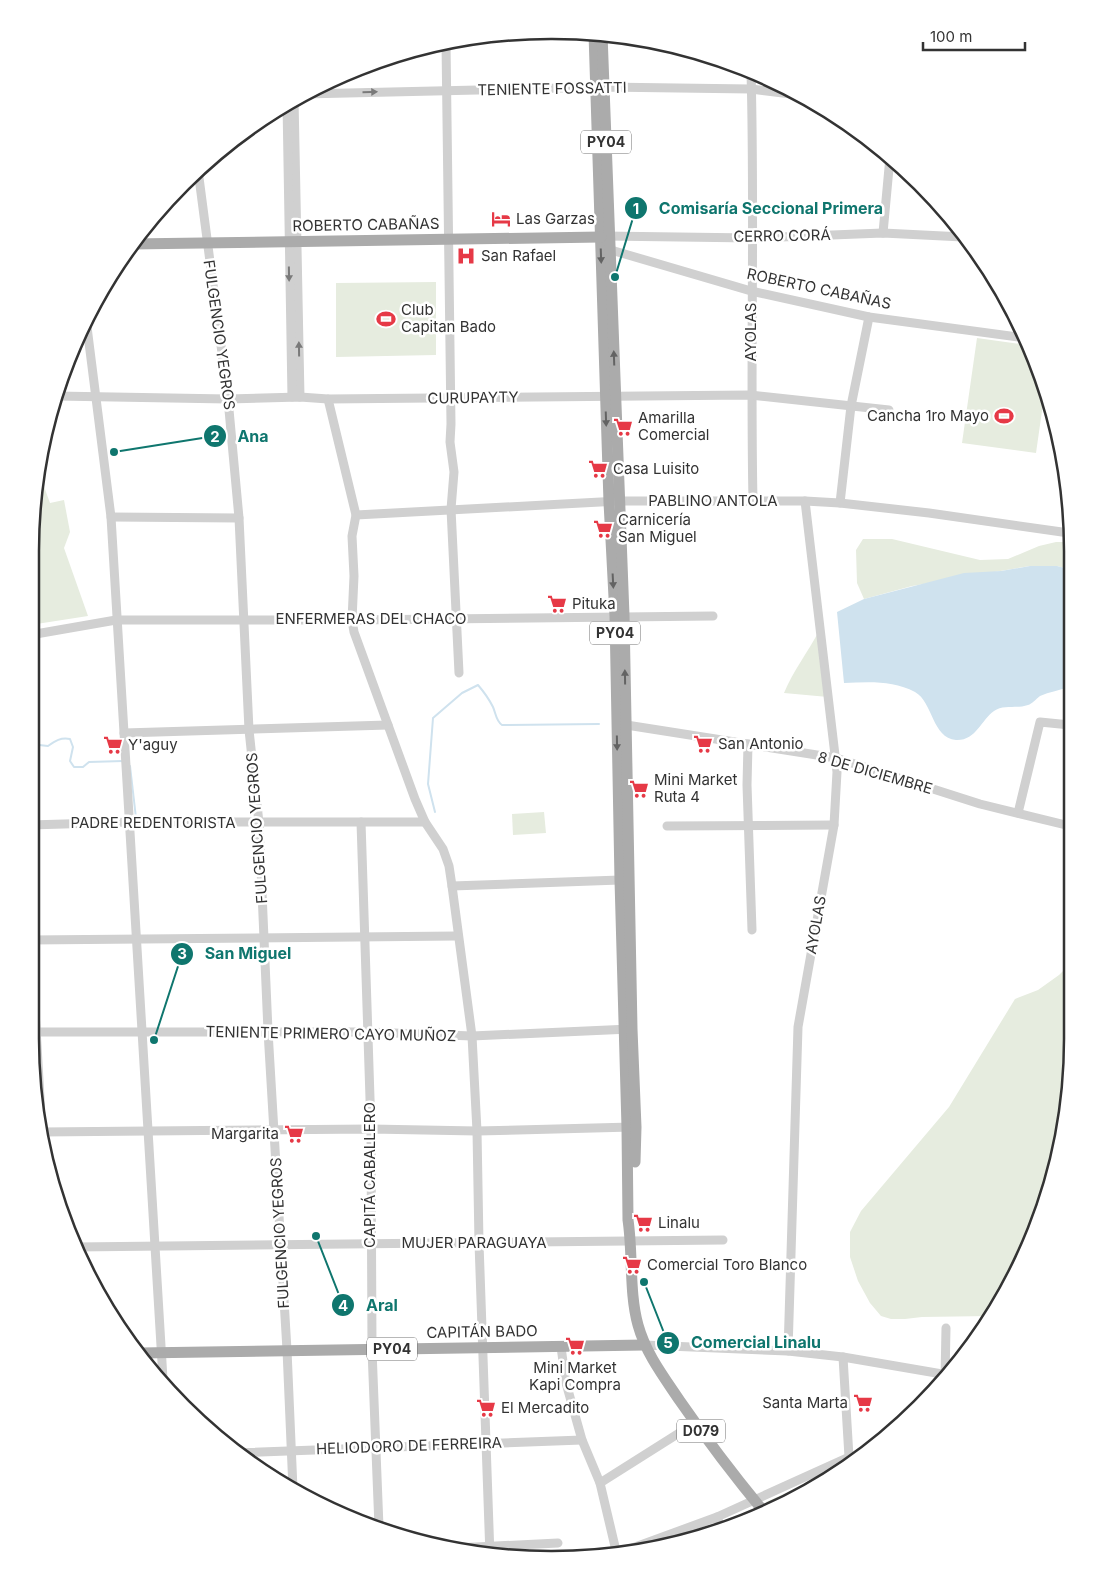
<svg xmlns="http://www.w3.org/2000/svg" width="1103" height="1590" viewBox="0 0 1103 1590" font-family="Inter,sans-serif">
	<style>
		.green { fill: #e6ecdf }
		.water { fill: #cfe2ee }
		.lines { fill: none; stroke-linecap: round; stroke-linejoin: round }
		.stream { stroke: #cfe2ee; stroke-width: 2 }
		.minor { stroke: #d0d0d0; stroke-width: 9 }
		.major { stroke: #ababab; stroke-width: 11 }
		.oneway { fill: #7a7a7a }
		.oneway2 { fill: #636363 }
		.labels { text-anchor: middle; stroke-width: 5; stroke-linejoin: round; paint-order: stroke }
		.shield { fill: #fff; stroke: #707070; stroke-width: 1 }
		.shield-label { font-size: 14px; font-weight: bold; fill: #333 }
		.street-label { font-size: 15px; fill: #333; stroke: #fff }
		.poi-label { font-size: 15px; fill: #333; stroke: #fff; text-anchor: start }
		.rim { fill: none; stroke: #333; stroke-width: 2.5 }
		.leader { fill: none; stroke: #0f766e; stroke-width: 2 }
		.callout-dot { fill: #0f766e; stroke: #fff; stroke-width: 2 }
		.mark-label { font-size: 15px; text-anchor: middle; font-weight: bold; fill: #fff }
		.callout-label { font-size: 16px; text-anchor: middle; font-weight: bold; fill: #0f766e; stroke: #fff; stroke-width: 5; stroke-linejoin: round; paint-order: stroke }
	</style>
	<rect width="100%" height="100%" fill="#fff"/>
	<g class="green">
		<path d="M436 282V355L336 357V283Z"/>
		<path d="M977 338 1028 345 1045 390 1036 453 962 443Z"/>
		<path d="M38 470 50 503 64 500 70 532 64 548 88 616 30 625V551Z"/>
		<path d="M863 539H892L980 560 1008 559 1039 546 1056 542H1069V569L1057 566H1030L912 586 864 599 857 583 856 550Z"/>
		<path d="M819 631 828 697 784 693C793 671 808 652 819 631Z"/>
		<path d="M544 812 546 833 513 835 512 814Z"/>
		<path d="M1071 963 1072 1072 1055 1173 1019 1269 990 1316 922 1317 905 1319H891L881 1316 870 1303 858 1281 850 1257V1232L861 1211 949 1107 1015 999 1038 990 1059 975Z"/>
		<path d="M835 1471 782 1506 773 1510 766 1502Z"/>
	</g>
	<path class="water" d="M1030 566H1057L1069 569 1070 687C1060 690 1049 692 1040 696 1036 699 1032 704 1028 705 1017 709 1004 704 994 711 981 720 976 741 956 740 932 738 933 702 915 692 893 680 868 682 844 683L837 612 864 599 964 573 1001 571Z"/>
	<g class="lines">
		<g class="stream">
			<path d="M30 744 48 746C55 741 61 737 70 739L73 747 70 761 74 767H83L89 762 123 761"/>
			<path d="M130 766 136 818"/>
			<path d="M435 812 428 784 433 718 462 693 478 685C484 692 489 699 493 707 496 714 496 721 502 725L599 724"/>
		</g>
		<g class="minor">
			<path d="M446 43 451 424 450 442 454 472 451 509 459 673"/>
			<path d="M751 72C755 215 750 358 753 501"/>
			<path d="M304 94 604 87 751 89 799 95"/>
			<path d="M294 98 300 397"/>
			<path d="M287 103 292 397"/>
			<path d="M198 170 228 399 239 518 249 730 259 823 268 1031 287 1350 293 1489"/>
			<path d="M883 233 890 157"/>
			<path d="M604 236 753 238 883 233 963 237"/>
			<path d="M611 250 751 291 869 317 1026 338"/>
			<path d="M86 319 111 517 163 1379"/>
			<path d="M56 396 228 399 300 397 328 399 750 395 889 410"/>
			<path d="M328 399 356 515 352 536 354 576 352 620 354 632 415 799 425 822 443 849 449 866 452 886 472 1036 477 1131 479 1243 490 1556"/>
			<path d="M840 503 851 406 869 317"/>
			<path d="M356 515 619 501H805L840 503 929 513 1069 533"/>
			<path d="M111 517 239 518"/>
			<path d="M30 635 116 620H352L713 616"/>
			<path d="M620 724 836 758 980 804 1070 826"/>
			<path d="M124 733 388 725"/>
			<path d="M748 744 747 785 752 930"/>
			<path d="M1018 813 1040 722 1070 725"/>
			<path d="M361 822 371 1129 372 1350 379 1527"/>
			<path d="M30 825 131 822H425"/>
			<path d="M667 826 834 825"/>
			<path d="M452 886 620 880"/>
			<path d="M30 923 42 1133"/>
			<path d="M30 940 457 936"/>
			<path d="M30 1032H368L472 1036 630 1029"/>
			<path d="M42 1132 371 1129 477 1131 632 1127"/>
			<path d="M75 1247 723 1240"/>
			<path d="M644 1345 788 1351 843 1357 948 1375"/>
			<path d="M561 1347 566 1383 582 1440 600 1483 617 1555"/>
			<path d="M788 1351 798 1027 834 825 837 772 805 501"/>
			<path d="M843 1357 849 1457 852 1459"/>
			<path d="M945 1378 946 1328"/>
			<path d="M237 1453 582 1440"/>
			<path d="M600 1483 695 1423"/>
			<path d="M717 1517 722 1531"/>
			<path d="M456 1548 558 1543"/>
			<path d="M616 1554 717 1517 849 1457"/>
		</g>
		<g class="major">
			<path d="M594 33 609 502 615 616 620 880 627 1127 628 1220C633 1253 629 1293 638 1325 646 1354 664 1377 680 1401 707 1440 735 1477 765 1513"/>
			<path d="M602 34 624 616 632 1029 636 1127 635 1162"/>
			<path d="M131 244 601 237"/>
			<path d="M140 1353 644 1345"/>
		</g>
	</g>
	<defs><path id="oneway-solid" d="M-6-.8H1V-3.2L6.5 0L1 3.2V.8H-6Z" transform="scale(1.25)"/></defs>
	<g class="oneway">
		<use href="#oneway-solid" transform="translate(370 92) rotate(-1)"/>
		<use href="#oneway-solid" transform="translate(289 274) rotate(89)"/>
		<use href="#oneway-solid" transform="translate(299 349) rotate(-91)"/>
	</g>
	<g class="oneway2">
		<use href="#oneway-solid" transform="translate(601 256) rotate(88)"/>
		<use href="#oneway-solid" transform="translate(614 358) rotate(-92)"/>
		<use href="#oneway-solid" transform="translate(606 419) rotate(88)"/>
		<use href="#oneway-solid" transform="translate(613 581) rotate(87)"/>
		<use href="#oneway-solid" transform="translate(625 677) rotate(-91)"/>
		<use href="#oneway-solid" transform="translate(617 743) rotate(89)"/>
	</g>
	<defs>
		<g id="hotel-bare" transform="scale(1.5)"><path d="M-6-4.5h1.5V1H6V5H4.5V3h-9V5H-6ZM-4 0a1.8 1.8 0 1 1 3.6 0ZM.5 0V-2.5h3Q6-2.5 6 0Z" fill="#e63946" stroke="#fff" stroke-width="2.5" paint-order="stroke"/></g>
		<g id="hospital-bare" transform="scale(1.5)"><path d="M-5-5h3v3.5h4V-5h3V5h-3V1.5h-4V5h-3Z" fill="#e63946" stroke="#fff" stroke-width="2.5" paint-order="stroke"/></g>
		<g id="stadium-bare" transform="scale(1.5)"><path d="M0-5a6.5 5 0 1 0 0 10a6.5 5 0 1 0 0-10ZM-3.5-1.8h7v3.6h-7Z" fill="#e63946" stroke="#fff" stroke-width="2.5" paint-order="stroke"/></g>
		<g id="supermarket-bare" transform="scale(1.5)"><path d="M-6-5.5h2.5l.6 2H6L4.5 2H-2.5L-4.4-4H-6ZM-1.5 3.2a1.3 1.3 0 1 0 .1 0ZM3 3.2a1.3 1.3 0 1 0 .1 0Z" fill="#e63946" stroke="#fff" stroke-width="2.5" paint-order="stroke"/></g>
	</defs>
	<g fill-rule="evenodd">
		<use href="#hotel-bare" x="501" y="219"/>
		<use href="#hospital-bare" x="466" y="256"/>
		<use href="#stadium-bare" x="386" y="319"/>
		<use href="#stadium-bare" x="1004" y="416"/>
		<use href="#supermarket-bare" x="623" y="427"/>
		<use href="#supermarket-bare" x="598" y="469"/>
		<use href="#supermarket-bare" x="603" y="529"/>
		<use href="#supermarket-bare" x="557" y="604"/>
		<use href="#supermarket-bare" x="703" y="744"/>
		<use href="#supermarket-bare" x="113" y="745"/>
		<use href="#supermarket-bare" x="639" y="789"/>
		<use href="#supermarket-bare" x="294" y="1134"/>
		<use href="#supermarket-bare" x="643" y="1223"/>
		<use href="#supermarket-bare" x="632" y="1265"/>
		<use href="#supermarket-bare" x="575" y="1346"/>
		<use href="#supermarket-bare" x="863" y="1403"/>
		<use href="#supermarket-bare" x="486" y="1408"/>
	</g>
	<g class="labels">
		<g class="shield">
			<rect x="581" y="130.5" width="50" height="23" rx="4"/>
			<rect x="590" y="621.5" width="50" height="23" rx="4"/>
			<rect x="367" y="1337.5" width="50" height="23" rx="4"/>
			<rect x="677" y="1419.5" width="48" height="23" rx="4"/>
		</g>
		<g class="shield-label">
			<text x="606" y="147">PY04</text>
			<text x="615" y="638">PY04</text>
			<text x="392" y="1354">PY04</text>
			<text x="701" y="1436">D079</text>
		</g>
		<g class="street-label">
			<text transform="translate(552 89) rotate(-1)" y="5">TENIENTE FOSSATTI</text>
			<text transform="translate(366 225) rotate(-1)" y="5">ROBERTO CABAÑAS</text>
			<text transform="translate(782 236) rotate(-1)" y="5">CERRO CORÁ</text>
			<text transform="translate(819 289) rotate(12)" y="5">ROBERTO CABAÑAS</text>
			<text transform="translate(751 332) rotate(-90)" y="5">AYOLAS</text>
			<text transform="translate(219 335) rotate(82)" y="5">FULGENCIO YEGROS</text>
			<text transform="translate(473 398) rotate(-1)" y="5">CURUPAYTY</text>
			<text x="713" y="506">PABLINO ANTOLA</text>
			<text x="371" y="624">ENFERMERAS DEL CHACO</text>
			<text transform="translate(875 773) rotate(16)" y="5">8 DE DICIEMBRE</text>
			<text x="153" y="828">PADRE REDENTORISTA</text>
			<text transform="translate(257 828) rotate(-94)" y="5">FULGENCIO YEGROS</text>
			<text transform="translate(816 925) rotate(-80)" y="5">AYOLAS</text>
			<text transform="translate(331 1034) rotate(1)" y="5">TENIENTE PRIMERO CAYO MUÑOZ</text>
			<text transform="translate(370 1175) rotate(-90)" y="5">CAPITÁ CABALLERO</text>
			<text transform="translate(280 1233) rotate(-93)" y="5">FULGENCIO YEGROS</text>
			<text x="474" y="1248">MUJER PARAGUAYA</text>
			<text transform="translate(482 1332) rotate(-1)" y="5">CAPITÁN BADO</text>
			<text transform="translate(409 1446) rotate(-2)" y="5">HELIODORO DE FERREIRA</text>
		</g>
		<g class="poi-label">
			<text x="516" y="224">Las Garzas</text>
			<text x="481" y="261">San Rafael</text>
			<text x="401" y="315">Club<tspan x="401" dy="17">Capitan Bado</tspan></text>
			<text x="989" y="421" text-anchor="end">Cancha 1ro Mayo</text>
			<text x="638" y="423">Amarilla<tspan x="638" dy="17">Comercial</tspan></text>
			<text x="613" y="474">Casa Luisito</text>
			<text x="618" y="525">Carnicería<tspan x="618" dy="17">San Miguel</tspan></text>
			<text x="572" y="609">Pituka</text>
			<text x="718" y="749">San Antonio</text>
			<text x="128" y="750">Y'aguy</text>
			<text x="654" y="785">Mini Market<tspan x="654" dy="17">Ruta 4</tspan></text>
			<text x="279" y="1139" text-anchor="end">Margarita</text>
			<text x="658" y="1228">Linalu</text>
			<text x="647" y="1270">Comercial Toro Blanco</text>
			<text x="575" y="1373" text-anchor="middle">Mini Market<tspan x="575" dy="17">Kapi Compra</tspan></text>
			<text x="848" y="1408" text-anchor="end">Santa Marta</text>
			<text x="501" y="1413">El Mercadito</text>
		</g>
	</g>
	<path d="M0 0H1103V1590H0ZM551 39H552A512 512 0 0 1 1064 551V1039A512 512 0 0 1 552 1551H551A512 512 0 0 1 39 1039V551A512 512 0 0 1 551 39Z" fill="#fff" fill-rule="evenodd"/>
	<path class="rim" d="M551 39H552A512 512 0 0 1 1064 551V1039A512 512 0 0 1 552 1551H551A512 512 0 0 1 39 1039V551A512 512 0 0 1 551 39Z"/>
	<path class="leader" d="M615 277L636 208M114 452L215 436M154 1040L182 954M316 1236L343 1305M644 1282L668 1343"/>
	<g class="callout-dot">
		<circle cx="615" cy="277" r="5"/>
		<circle cx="114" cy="452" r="5"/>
		<circle cx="154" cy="1040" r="5"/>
		<circle cx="316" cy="1236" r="5"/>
		<circle cx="644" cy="1282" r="5"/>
		<circle cx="636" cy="208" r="12"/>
		<circle cx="215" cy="436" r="12"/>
		<circle cx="182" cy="954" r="12"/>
		<circle cx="343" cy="1305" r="12"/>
		<circle cx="668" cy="1343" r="12"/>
	</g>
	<g class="mark-label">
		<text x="636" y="214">1</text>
		<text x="215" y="442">2</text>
		<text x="182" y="959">3</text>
		<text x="343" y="1311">4</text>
		<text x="668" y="1348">5</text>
	</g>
	<g class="callout-label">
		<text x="771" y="214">Comisaría Seccional Primera</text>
		<text x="253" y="442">Ana</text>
		<text x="248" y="959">San Miguel</text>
		<text x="382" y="1311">Aral</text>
		<text x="756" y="1348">Comercial Linalu</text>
	</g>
	<path d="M923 42v8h102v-8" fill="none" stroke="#333333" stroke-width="2.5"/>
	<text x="930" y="42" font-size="15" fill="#333333" stroke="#ffffff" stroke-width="4" paint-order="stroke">100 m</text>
</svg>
